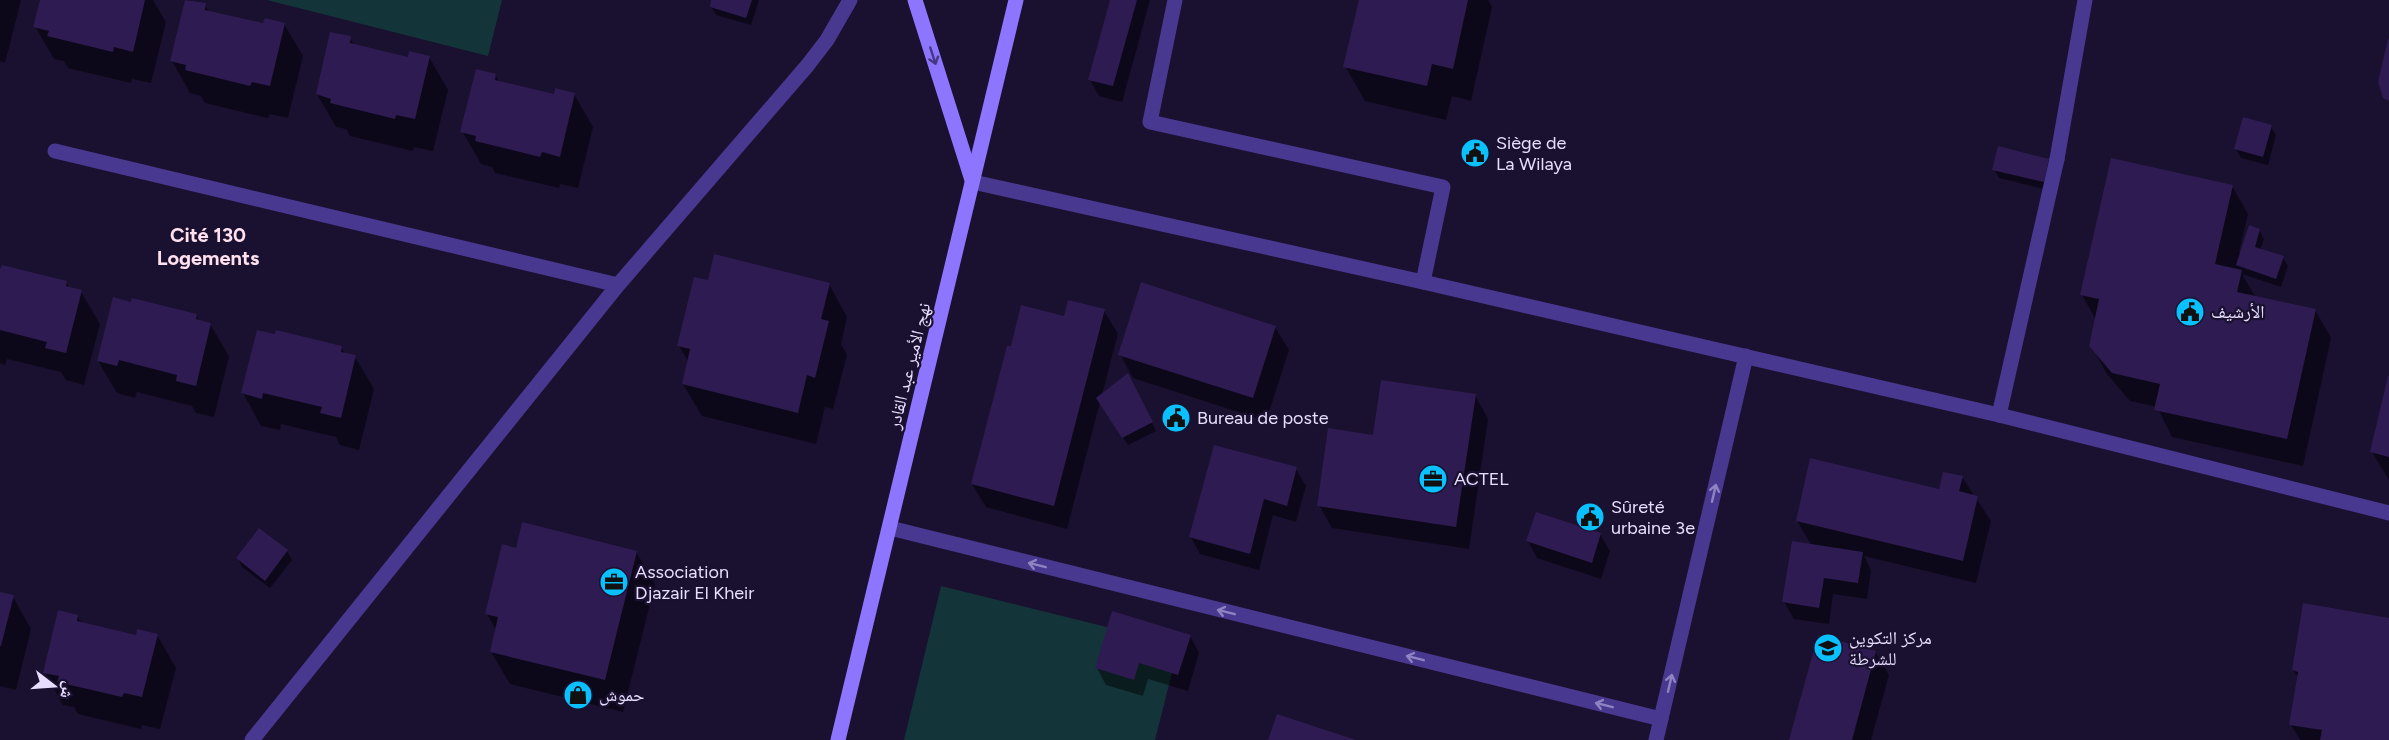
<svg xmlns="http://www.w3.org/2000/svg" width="2389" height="740" viewBox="0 0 2389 740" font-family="Figtree,'Noto Naskh Arabic',sans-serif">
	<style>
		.green { fill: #133539 }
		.shadow { fill: #0007 }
		.building { fill: #2e1b51 }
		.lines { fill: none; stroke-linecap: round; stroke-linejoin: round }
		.service { stroke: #493890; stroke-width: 15 }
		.minor { stroke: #493890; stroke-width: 15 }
		.secondary { stroke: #8d75ff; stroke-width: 15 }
		.oneway { stroke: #483882 }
		.oneway2 { stroke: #9083c2 }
		.labels { text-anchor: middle; stroke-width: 4.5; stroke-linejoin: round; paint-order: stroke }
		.poi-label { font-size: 18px; fill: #e7deff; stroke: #1a102f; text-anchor: start }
		.street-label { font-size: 18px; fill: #e7deff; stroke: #1a102f }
		.neighbourhood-label { font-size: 20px; font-weight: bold; fill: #ffe0ef; stroke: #1a102f }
	</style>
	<rect width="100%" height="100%" fill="#1a102f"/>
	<g class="green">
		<path d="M267 0H502L488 56Z"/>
		<path d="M941 586 1179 645 1155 740H904Z"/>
	</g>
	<g class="shadow">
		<path d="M0 0H21L5 63 0 61Z"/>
		<path d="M41 0H153L166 22 151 83 132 79 131 83 68 68 64 61 54 59 35 26Z"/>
		<path d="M187 0 205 5 209 12 264 25 284 24 303 56 288 118 270 114 268 118 205 103 201 96 190 93 172 61Z"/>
		<path d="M713 0H759L751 25 716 15 711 7Z"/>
		<path d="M1111 0H1150L1122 102 1099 96 1090 80Z"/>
		<path d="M1360 0H1488L1492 7 1471 101 1452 96 1446 120 1365 101 1345 66Z"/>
		<path d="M350 38 354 45 409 59 429 57 448 90 433 151 414 147 413 151 350 136 346 129 336 127 317 94Z"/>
		<path d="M495 75 500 83 555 96 574 94 593 127 578 188 560 184 559 188 495 173 492 167 481 164 462 131Z"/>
		<path d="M2271 127 2276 135 2268 165 2241 158 2236 149Z"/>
		<path d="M2048 161 2053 169 2048 190 1999 178 1994 169Z"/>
		<path d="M2232 186 2248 214 2239 253 2241 254 2259 230 2264 239 2260 250 2283 258 2288 266 2281 287 2242 274 2256 298 2315 310 2331 338 2303 466 2172 437 2157 407 2130 401 2107 374 2091 345 2096 320 2082 295Z"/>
		<path d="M0 270 66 282 70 289 81 292 100 324 84 385 66 380 61 372 7 359 5 365 0 363Z"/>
		<path d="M709 282 829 284 847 317 841 344 847 355 833 409 825 407 816 444 702 416 683 384 689 363 679 346Z"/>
		<path d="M1104 311 1118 334 1102 395 1132 383 1156 431 1128 445 1100 402 1067 529 986 507 972 484 1065 318Z"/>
		<path d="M196 315 200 322 210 324 229 356 214 417 196 413 192 406 137 392 135 398 117 393 98 361Z"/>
		<path d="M1275 327 1289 350 1266 421 1133 378 1120 354Z"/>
		<path d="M341 347 345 354 355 357 374 389 359 450 340 445 336 437 281 424 280 430 261 426 243 393Z"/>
		<path d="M2389 379V480L2372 452Z"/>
		<path d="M1475 395 1488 419 1469 549 1332 528 1319 505 1374 437Z"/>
		<path d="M1296 469 1306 486 1296 522 1273 515 1259 570 1200 554 1191 537Z"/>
		<path d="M1962 477 1991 521 1976 583 1864 556 1871 570 1867 599 1833 594 1829 624 1794 619 1784 602 1812 546 1797 521 1940 491Z"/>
		<path d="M1600 534 1610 551 1601 579 1537 558 1528 541Z"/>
		<path d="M517 550 636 552 655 584 623 712 510 684 491 652 496 630 487 614Z"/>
		<path d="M287 551 292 560 270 588 242 567 238 558Z"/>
		<path d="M0 594 13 597 31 629 16 690 0 686Z"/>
		<path d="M77 616 82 623 137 636 157 635 176 668 160 729 142 725 141 729 78 714 74 707 63 705 45 672Z"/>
		<path d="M2389 620V740H2300L2291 725 2299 679 2293 670Z"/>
		<path d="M1190 636 1199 653 1188 691 1148 679 1143 696 1106 685 1097 668Z"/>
		<path d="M1875 652 1889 675 1871 740H1791Z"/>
	</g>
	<g class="building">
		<path d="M40 0H145L133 52 114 47 113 52 47 36 49 31 33 27Z"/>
		<path d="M185 0 206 3 205 10 263 23 265 18 285 23 270 86 252 82 250 86 185 70 186 65 170 61Z"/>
		<path d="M711 0H752L746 18 710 7Z"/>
		<path d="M1110 0H1137L1113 86 1088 80Z"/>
		<path d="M1359 0H1468L1453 69 1432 64 1427 86 1343 67Z"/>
		<path d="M330 32 351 36 350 43 408 57 409 51 430 56 415 119 396 115 395 119 330 103 331 99 316 94Z"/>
		<path d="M2388 39H2389V101L2383 98 2378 82Z"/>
		<path d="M476 69 496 74 495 80 554 94 555 88 575 93 560 157 542 152 540 157 475 141 476 136 460 132Z"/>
		<path d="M2243 117 2272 125 2263 157 2234 149Z"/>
		<path d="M1998 146 2049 159 2044 182 1992 170Z"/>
		<path d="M2111 158 2233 185 2215 264 2242 270 2237 292 2316 309 2287 439 2154 410 2160 384 2112 373 2089 346 2099 299 2080 295Z"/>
		<path d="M2249 225 2260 229 2255 247 2284 256 2276 279 2236 265Z"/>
		<path d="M714 254 830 283 821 319 829 321 815 378 807 375 798 413 682 384 690 349 677 346 694 277 708 280Z"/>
		<path d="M2 265 67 281 66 286 82 290 66 353 45 348 47 342 0 330V269Z"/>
		<path d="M1141 282 1276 326 1253 398 1118 355Z"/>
		<path d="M113 297 131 302 132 298 197 314 196 319 211 323 196 386 176 381 177 375 119 360 117 366 97 361Z"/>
		<path d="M1068 300 1105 309 1054 506 971 484 1007 346H1011L1021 305 1064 316Z"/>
		<path d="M257 330 275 334 276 330 342 346 341 352 356 355 341 418 320 413 322 407 263 393 262 399 241 393Z"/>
		<path d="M1128 373 1153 422 1122 438 1096 398Z"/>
		<path d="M2388 376H2389V457L2370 452Z"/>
		<path d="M1381 380 1476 394 1456 527 1317 506 1328 428 1373 435Z"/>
		<path d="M1214 445 1297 467 1287 506 1264 499 1250 554 1189 537Z"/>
		<path d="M1810 458 1939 489 1943 472 1963 476 1959 491 1978 496 1963 561 1796 521Z"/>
		<path d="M1536 512 1601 533 1592 563 1526 541Z"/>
		<path d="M522 522 637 551 605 680 490 652 498 617 485 614 502 544 516 548Z"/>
		<path d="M259 528 288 550 265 581 236 558Z"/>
		<path d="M1792 541 1863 552 1858 583 1824 578 1819 608 1782 602Z"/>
		<path d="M0 592 14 595 1 646H0Z"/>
		<path d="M2303 603 2389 618V740H2320L2322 730 2289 725 2298 672 2292 670Z"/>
		<path d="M58 610 78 615 77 621 136 635 137 629 158 634 142 697 124 693 122 697 57 682 59 676 43 673Z"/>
		<path d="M1112 611 1191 635 1178 675 1139 663 1134 680 1095 668Z"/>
		<path d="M1818 635 1876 651 1852 740H1789Z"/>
		<path d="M1277 714 1356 740H1268Z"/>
	</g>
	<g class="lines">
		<g class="service">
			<path d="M1175 0 1150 122 1443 187 1423 282"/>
			<path d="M2057 159 2085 0"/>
		</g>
		<g class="minor">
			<path d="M55 151 618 285"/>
			<path d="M973 182 1423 282 1999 415 2389 513"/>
			<path d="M1999 415 2057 159"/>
			<path d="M890 528 1661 719"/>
			<path d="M252 740 618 285 807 66 827 40 850 0"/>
			<path d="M1656 740 1746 356"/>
		</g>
		<g class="secondary">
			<path d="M915 0 972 180"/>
			<path d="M838 740 1016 0"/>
		</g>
	</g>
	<defs><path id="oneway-shaft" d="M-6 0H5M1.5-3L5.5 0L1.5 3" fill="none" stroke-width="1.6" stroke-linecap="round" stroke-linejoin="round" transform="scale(1.5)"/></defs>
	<use class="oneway" href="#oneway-shaft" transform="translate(933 56) rotate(72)"/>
	<g class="oneway2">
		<use href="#oneway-shaft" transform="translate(1714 493) rotate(-77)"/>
		<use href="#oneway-shaft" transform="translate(1037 565) rotate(-166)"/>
		<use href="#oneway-shaft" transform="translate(1226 612) rotate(-166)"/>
		<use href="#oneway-shaft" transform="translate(1415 658) rotate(-166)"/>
		<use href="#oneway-shaft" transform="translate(1670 683) rotate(-77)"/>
		<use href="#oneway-shaft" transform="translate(1604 705) rotate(-166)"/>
	</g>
	<defs>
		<g id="civic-disc" transform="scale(1.5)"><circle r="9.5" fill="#0ac1ff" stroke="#1a102f"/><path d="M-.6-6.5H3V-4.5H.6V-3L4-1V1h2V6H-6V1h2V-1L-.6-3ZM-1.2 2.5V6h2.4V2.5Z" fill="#111"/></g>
		<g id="office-disc" transform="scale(1.5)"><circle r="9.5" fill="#0ac1ff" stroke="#1a102f"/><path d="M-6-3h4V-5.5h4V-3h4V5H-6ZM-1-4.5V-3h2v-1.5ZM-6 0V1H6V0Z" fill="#111"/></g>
		<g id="university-disc" transform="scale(1.5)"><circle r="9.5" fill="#0ac1ff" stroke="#1a102f"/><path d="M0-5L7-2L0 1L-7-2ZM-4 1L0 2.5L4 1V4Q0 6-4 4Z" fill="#111"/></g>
		<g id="shop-disc" transform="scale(1.5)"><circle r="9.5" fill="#0ac1ff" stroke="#1a102f"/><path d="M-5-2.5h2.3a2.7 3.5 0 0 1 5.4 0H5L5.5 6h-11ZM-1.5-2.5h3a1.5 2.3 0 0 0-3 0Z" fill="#111"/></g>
	</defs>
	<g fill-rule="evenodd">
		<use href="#civic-disc" x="1475" y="153"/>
		<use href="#civic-disc" x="2190" y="312"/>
		<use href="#civic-disc" x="1176" y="418"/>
		<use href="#office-disc" x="1433" y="479"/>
		<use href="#civic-disc" x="1590" y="517"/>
		<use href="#office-disc" x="614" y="582"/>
		<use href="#university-disc" x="1828" y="648"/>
		<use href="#shop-disc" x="578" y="695"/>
	</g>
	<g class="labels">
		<g class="poi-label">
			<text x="1496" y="149">Siège de<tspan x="1496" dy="21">La Wilaya</tspan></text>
			<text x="2211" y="318">الأرشيف</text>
			<text x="1197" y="424">Bureau de poste</text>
			<text x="1454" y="485">ACTEL</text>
			<text x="1611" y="513">Sûreté<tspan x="1611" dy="21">urbaine 3e</tspan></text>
			<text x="635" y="578">Association<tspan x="635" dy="21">Djazair El Kheir</tspan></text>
			<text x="1849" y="644">مركز التكوين<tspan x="1849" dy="21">للشرطة</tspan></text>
			<text x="599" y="701">حموش</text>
		</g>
		<g class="street-label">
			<text transform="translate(909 366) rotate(-76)" y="6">نهج الأمير عبد القادر</text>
		</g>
		<g class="neighbourhood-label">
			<text x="208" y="242">Cité 130<tspan x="208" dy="23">Logements</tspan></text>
		</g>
	</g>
	<g transform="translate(54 686) rotate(107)" stroke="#1a102f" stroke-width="4.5" paint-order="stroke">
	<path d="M0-4.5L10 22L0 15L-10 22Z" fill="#e7deff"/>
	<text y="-9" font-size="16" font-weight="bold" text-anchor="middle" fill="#e7deff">ش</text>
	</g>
</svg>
